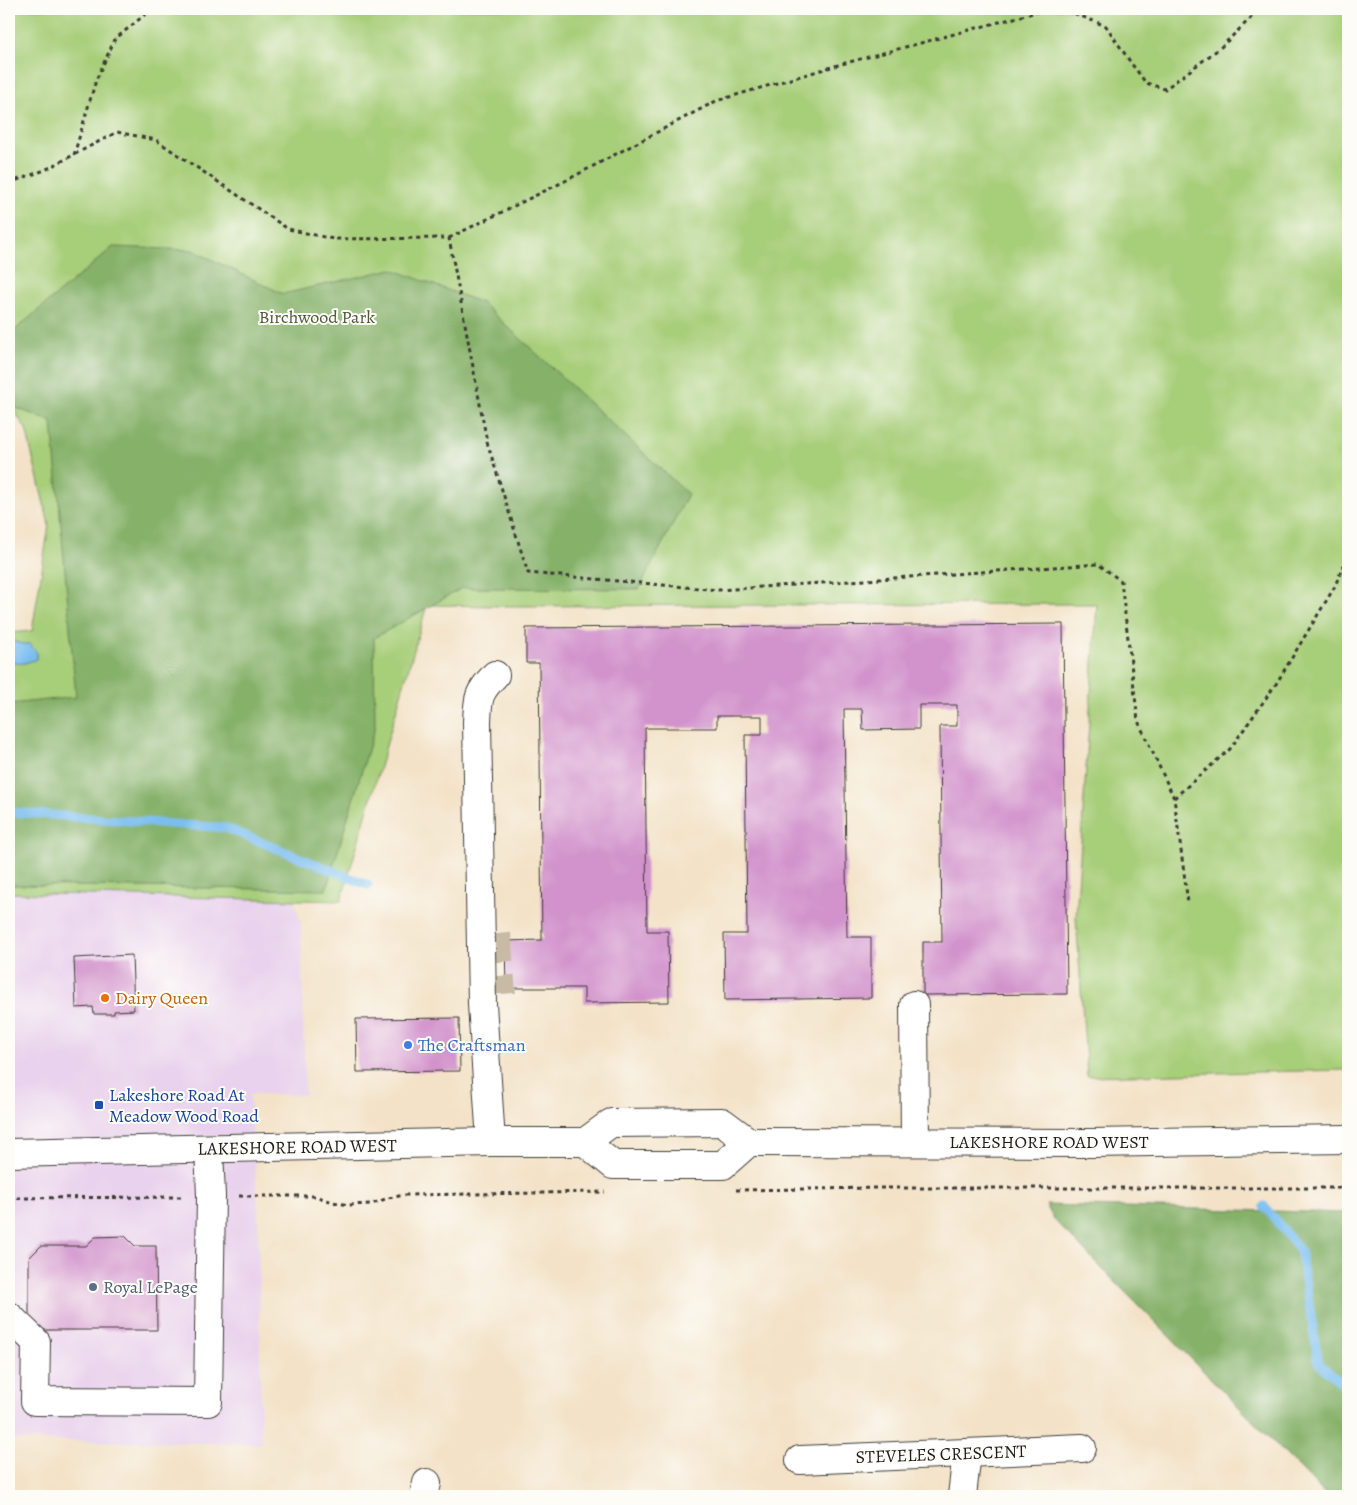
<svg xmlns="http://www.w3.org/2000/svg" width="1357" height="1505" viewBox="0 0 1357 1505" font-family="Alegreya,serif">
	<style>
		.built { fill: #e9d2ed }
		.green { fill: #a7ce79; stroke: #62754a }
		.forest { fill: #85b169; stroke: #506642 }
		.water { fill: #7abef0; stroke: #4b6d86 }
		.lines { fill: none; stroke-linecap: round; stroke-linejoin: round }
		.stream { stroke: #7abef0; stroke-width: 9 }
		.building { fill: #d293cc }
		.minor-tunnel { stroke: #c8baa5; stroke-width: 28; stroke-dasharray: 28 14; stroke-linecap: butt }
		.minor-casing { stroke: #3c3a36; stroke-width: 30 }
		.major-casing { stroke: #3c3a36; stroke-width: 30 }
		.path { stroke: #3c3a36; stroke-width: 3; stroke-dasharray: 4 4; stroke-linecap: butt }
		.minor { stroke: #fff; stroke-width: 28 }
		.major { stroke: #fff; stroke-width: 28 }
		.food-dot { fill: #e8710a; stroke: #fdfcf7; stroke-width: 2 }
		.shop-dot { fill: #3f7fe0; stroke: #fdfcf7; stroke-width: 2 }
		.transit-dot { fill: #1a4fb4; stroke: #fdfcf7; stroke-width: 2 }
		.service-dot { fill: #5c6f8a; stroke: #fdfcf7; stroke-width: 2 }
		.labels { text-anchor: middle; stroke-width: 4; stroke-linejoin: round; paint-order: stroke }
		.park-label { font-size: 18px; fill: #4d5a3d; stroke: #fdfcf7 }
		.food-label { font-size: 18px; fill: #c56008; stroke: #fdfcf7; text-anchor: start }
		.shop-label { font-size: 18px; fill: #366cbe; stroke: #fdfcf7; text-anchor: start }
		.transit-label { font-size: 18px; fill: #164399; stroke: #fdfcf7; text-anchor: start }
		.street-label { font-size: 18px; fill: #1c1c1c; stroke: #fdfcf7 }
		.service-label { font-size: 18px; fill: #4e5e75; stroke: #fdfcf7; text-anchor: start }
	</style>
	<rect width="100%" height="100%" fill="#fdfcf7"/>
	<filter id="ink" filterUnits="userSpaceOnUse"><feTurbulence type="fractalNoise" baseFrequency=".02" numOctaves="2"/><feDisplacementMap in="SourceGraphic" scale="10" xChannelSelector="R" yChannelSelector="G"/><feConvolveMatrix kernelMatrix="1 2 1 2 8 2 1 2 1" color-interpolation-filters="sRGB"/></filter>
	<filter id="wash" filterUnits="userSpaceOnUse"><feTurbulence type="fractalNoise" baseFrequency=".0096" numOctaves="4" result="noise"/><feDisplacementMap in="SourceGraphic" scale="20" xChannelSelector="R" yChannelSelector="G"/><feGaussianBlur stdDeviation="1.12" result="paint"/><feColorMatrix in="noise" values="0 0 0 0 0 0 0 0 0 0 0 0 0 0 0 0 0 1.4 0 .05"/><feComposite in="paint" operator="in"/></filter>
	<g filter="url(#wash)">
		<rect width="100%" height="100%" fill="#f3e2c7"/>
		<path class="built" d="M9 889 293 900 301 923 305 1095 250 1094 258 1207 261 1444 9 1440Z"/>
		<path class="green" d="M9 9H1348V1070L1087 1076 1076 917 1097 604 500 606 427 605 341 901 9 893V633L32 631 49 525 26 429 9 403Z"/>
		<g class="forest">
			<path d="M113 247 192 250 283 294 392 269 482 303 688 494 639 589 462 588 374 638 375 727 326 890 9 885V704L76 697 52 422 9 405V335Z"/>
			<path d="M1046 1205 1348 1213V1496H1327L1054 1220Z"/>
		</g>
		<path class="water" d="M9 640 23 644H30L37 653V659C27 662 18 667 9 660Z"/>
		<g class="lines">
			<g class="stream">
				<path d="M9 812 226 828 368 885"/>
				<path d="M1264 1206 1300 1250 1319 1364 1348 1388"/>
			</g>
		</g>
		<g id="blocks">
			<g class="building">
				<path d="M1063 624 1067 994 923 995V942H942L940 726H957V705H919V729L863 730 862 709H844L847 937H871V998L725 1000 724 934H747L745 735H762V716H717V728H645L647 931H668L669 1002 584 1003V988H506L505 941 542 940 539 663H526V628Z"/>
				<path d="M132 955 134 1010 114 1011V1014H94L93 1007 76 1008 74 958Z"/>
				<path d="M459 1018 460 1071 357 1072 356 1019Z"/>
				<path d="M125 1236 135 1246H156L157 1330H43L29 1316V1258L41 1246H86L95 1237Z"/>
			</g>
		</g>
	</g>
	<g filter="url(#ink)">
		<use href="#blocks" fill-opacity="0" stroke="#3c3a36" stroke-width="1"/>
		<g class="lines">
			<path class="minor-tunnel" d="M497 934 502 994"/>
			<g class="minor-casing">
				<g id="minor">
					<path d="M914 1005 915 1142"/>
					<path d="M491 1142 482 1004 477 722C478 697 478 693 495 675"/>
					<path d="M9 1316 36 1342 35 1401 208 1402 211 1196 209 1149"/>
					<path d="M800 1460 1082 1448"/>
					<path d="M424 1496 427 1483"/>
					<path d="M962 1496 967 1453"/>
				</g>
			</g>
			<g class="major-casing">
				<g id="major">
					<path d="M585 1142 613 1165H723L749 1142"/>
					<path d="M9 1153 491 1142H585L611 1123 722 1122 749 1142 1091 1143 1348 1139"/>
				</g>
			</g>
			<g class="path">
				<path d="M74 155 96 80 115 39 152 9"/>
				<path d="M9 183 45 170 117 132 156 140 288 229 333 239 449 238 487 442 528 573 719 590 1098 564 1121 581 1138 721 1174 798 1188 903"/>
				<path d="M449 238 565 181 716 101 838 65 1048 9 1076 14 1106 26 1131 63 1146 83 1165 89 1220 48 1260 9"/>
				<path d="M1174 798 1230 749 1276 684 1334 588 1348 555"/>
				<path d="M736 1190 878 1188H1348"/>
				<path d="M239 1196H315L333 1202 349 1205 372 1204 388 1198 405 1195 605 1192"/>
				<path d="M9 1198 183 1197"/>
			</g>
			<use href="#minor" class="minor"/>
			<use href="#major" class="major"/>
		</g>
	</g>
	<circle class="food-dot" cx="105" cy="998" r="5"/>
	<circle class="shop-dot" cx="408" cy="1045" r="5"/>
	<rect class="transit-dot" x="94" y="1100" width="10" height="10" rx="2.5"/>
	<circle class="service-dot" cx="93" cy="1287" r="5"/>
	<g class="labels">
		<g class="park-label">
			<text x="317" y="323">Birchwood Park</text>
		</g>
		<g class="food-label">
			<text x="115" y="1004">Dairy Queen</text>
		</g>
		<g class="shop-label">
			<text x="418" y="1051">The Craftsman</text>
		</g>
		<g class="transit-label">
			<text x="109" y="1101">Lakeshore Road At<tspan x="109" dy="21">Meadow Wood Road</tspan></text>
		</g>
		<g class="street-label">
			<text x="1049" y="1148">LAKESHORE ROAD WEST</text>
			<text transform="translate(297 1147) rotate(-1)" y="6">LAKESHORE ROAD WEST</text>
			<text transform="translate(941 1454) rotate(-2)" y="6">STEVELES CRESCENT</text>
		</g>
		<g class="service-label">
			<text x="103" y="1293">Royal LePage</text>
		</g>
	</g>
	<rect width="1357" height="1505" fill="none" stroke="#fdfcf7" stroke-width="30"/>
</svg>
